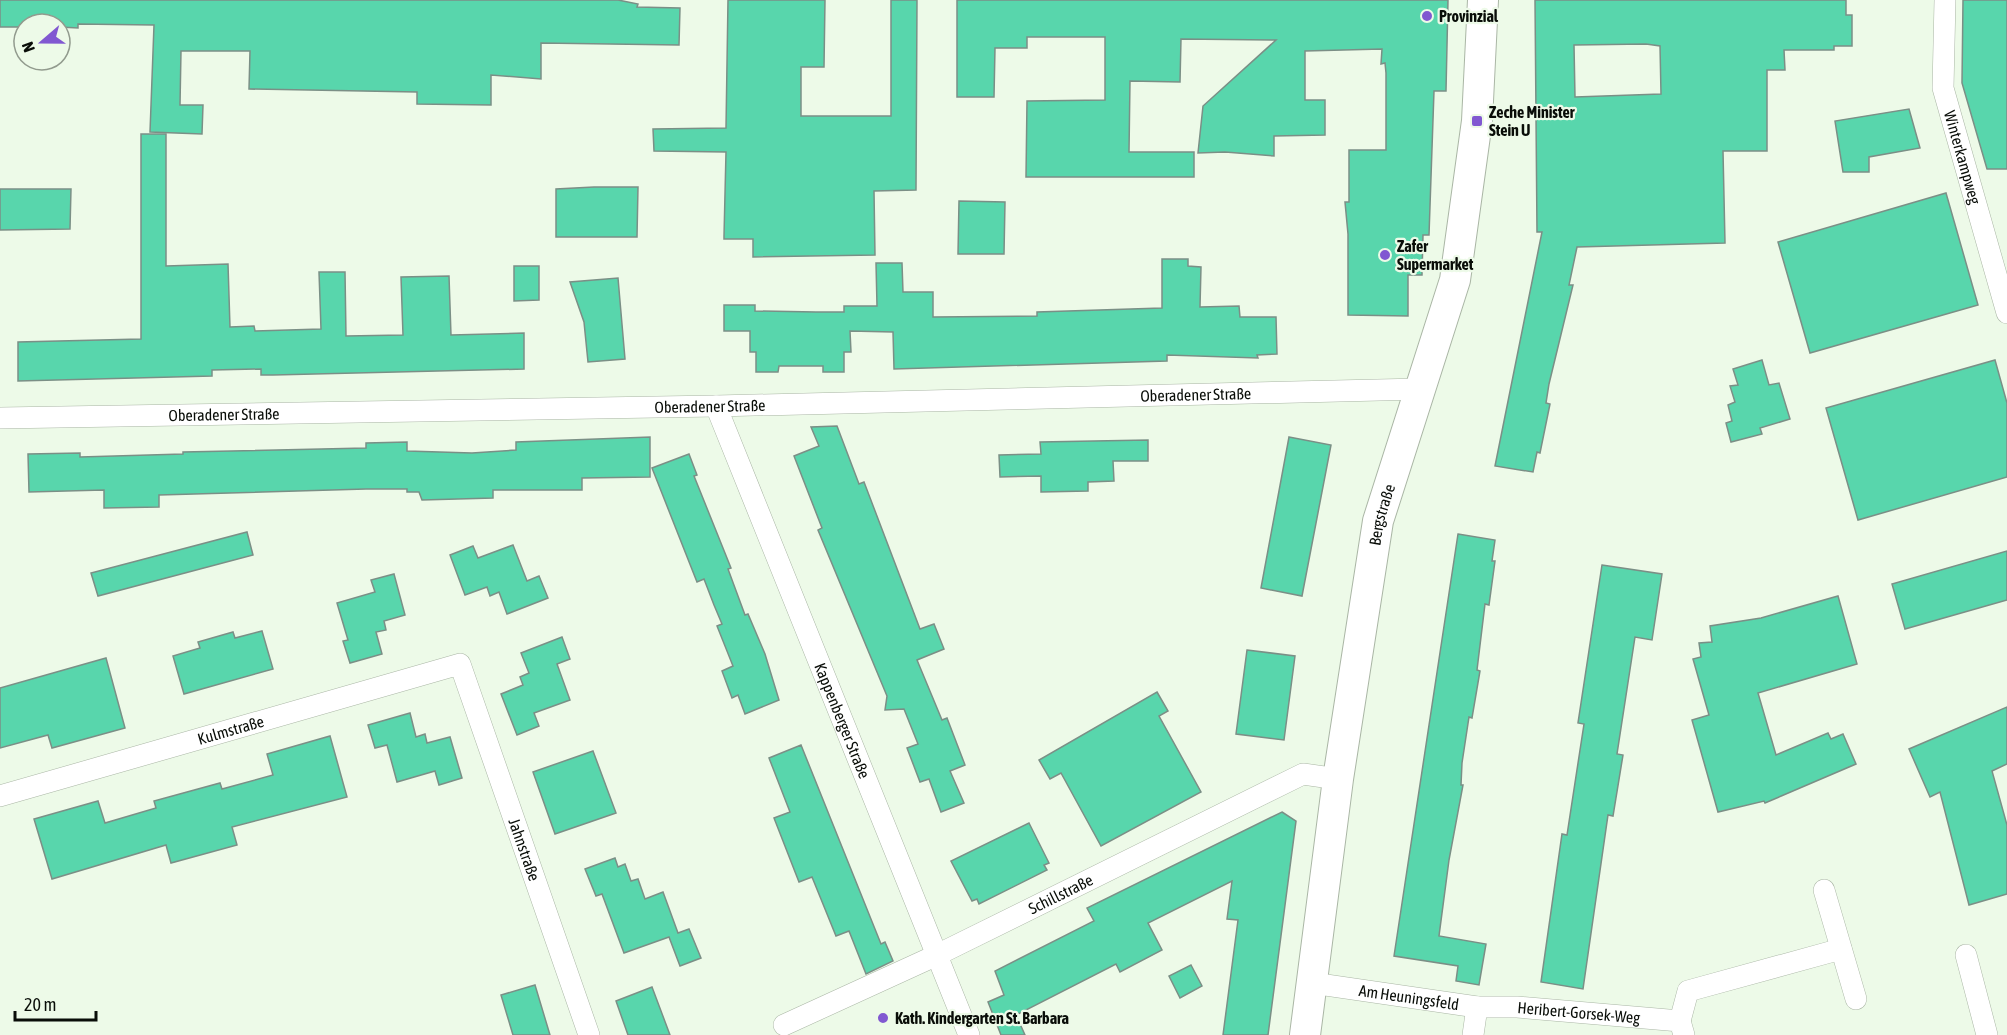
<svg xmlns="http://www.w3.org/2000/svg" width="2007" height="1035" viewBox="0 0 2007 1035" font-family="'Asap Condensed',sans-serif">
	<style>
		.building { fill: #58d6ac; stroke: #7b8f86; stroke-width: 1.5; fill-rule: evenodd }
		.lines { fill: none; stroke-linecap: round; stroke-linejoin: round }
		.street-casing { stroke: #aab6a5; stroke-width: 22 }
		.secondary-casing { stroke: #aab6a5; stroke-width: 32 }
		.street { stroke: #fff; stroke-width: 21 }
		.secondary { stroke: #fff; stroke-width: 30 }
		.poi-dot { fill: #8158d1; stroke: #edfae8; stroke-width: 2 }
		.labels { text-anchor: middle; stroke-width: 4.5; stroke-linejoin: round; paint-order: stroke }
		.poi-label { font-size: 16px; font-weight: bold; fill: #090d08; stroke: #edfae8; text-anchor: start }
		.street-label { font-size: 16px; fill: #090d08; stroke: #edfae8 }
	</style>
	<rect width="100%" height="100%" fill="#edfae8"/>
	<g class="building">
		<path d="M0 0H618L638 4 637 7 680 8 679 45 541 43V79L491 75V105L417 104V92L249 89 250 51H181L180 105H203L202 134 150 132 154 25 78 24V28L60 27V24H24V27H0Z"/>
		<path d="M728 0H825L824 67H801V116H891V0H917L916 190 874 191 875 255 753 257V239H724V236L726 152 654 151 653 129 726 128Z"/>
		<path d="M957 0H1448L1446 91H1434L1429 235H1423L1422 275H1408V316L1348 315V234L1345 202H1349V150H1386V73L1385 63 1381 64 1382 49 1305 51V100H1325V135L1274 136V156L1225 152 1198 153 1203 106 1276 40 1181 39 1180 82 1130 81 1129 152H1194V177H1026L1027 101 1105 100V37H1027V48H995L994 97H957Z"/>
		<path d="M1535 0H1846V15H1852V46H1834V50H1784L1785 70H1767V151H1723L1725 243 1577 247 1569 285H1573L1549 384 1546 403 1550 404 1540 453 1537 452 1533 472 1495 466 1542 232H1537ZM1646 44 1660 46 1661 94 1575 97 1574 45Z"/>
		<path d="M1963 0H2007V169H1987L1962 83Z"/>
		<path d="M1909 109 1920 148 1869 157V172H1843L1835 121Z"/>
		<path d="M141 134H166V266L228 264 230 327 254 326 255 331 321 329 319 272H345L346 336 403 335 401 277 449 276 451 335 524 333V369L273 375H261V369L212 370V376L18 381V342L141 339Z"/>
		<path d="M594 187H638L637 237H556V189Z"/>
		<path d="M0 189H71L70 229 0 230Z"/>
		<path d="M1946 193 1978 305 1810 353 1778 242Z"/>
		<path d="M959 201 1005 202 1004 254H958Z"/>
		<path d="M1162 259H1188V266L1201 267 1200 307 1239 306 1240 317H1276L1277 354 1257 355 1258 358 1167 355V361L894 369 893 332 850 331 851 352H844V372H823V366H779L778 372H756V352H750V331H724V305H755V311L816 312H844V306H877L876 263H902L903 292H933V317L1037 316V312L1162 308Z"/>
		<path d="M514 266H539V300L514 301Z"/>
		<path d="M618 278 625 359 588 362 584 322 570 282Z"/>
		<path d="M1762 360 1769 385 1779 383 1790 419 1760 428 1762 434 1731 442 1726 423 1732 421 1728 405 1735 402 1730 386 1738 385 1733 369Z"/>
		<path d="M1995 360 2007 403V477L1858 520 1826 408Z"/>
		<path d="M837 426 859 484 864 482 920 629 934 624 944 649 917 660 942 720 947 718 965 765 950 771 964 803 941 812 929 779 920 782 907 748 918 744 904 709 885 710 887 696 818 530 822 528 794 456 819 446 811 427Z"/>
		<path d="M650 437V477L582 478V490H493V498L422 500 419 492H407V489H366L159 495V507L104 508V490L29 492 28 454 80 453V457L183 454V452L366 448V443L407 442V451L472 453 516 450V442Z"/>
		<path d="M1289 437 1331 445 1302 596 1261 588Z"/>
		<path d="M1148 440V461H1113L1114 481 1088 482V491L1041 492V476L1000 477 999 455 1041 454 1040 442Z"/>
		<path d="M689 454 697 475 694 476 731 568 728 569 745 615 748 614 765 654 779 700 745 714 738 695 732 698 722 671 733 666 717 626 722 624 714 605 704 579 697 582 652 468Z"/>
		<path d="M247 532 253 555 98 596 91 573Z"/>
		<path d="M1458 534 1495 540 1492 561H1495L1489 605 1485 604 1477 670 1480 671 1472 718 1469 717 1462 763 1461 785H1463L1449 860 1439 936 1486 944 1479 985 1456 981 1458 966 1394 956Z"/>
		<path d="M513 545 527 581 539 576 548 598 507 614 499 592 490 596 487 587 465 595 450 555 473 546 478 558Z"/>
		<path d="M2007 551V600L1905 629 1892 584Z"/>
		<path d="M1602 565 1662 574 1652 640 1635 637 1617 754 1623 755 1613 816 1608 815 1583 989 1541 982 1562 834 1567 835 1584 724 1578 723Z"/>
		<path d="M394 574 405 615 384 621 386 630 376 632 382 654 350 663 343 641 348 640 337 603 375 592 371 580Z"/>
		<path d="M1838 596 1857 664 1758 693 1776 755 1828 733 1831 739 1843 734 1856 764 1765 803 1764 801 1718 812 1692 720 1709 715 1693 659 1701 657 1699 643 1712 642 1710 626 1761 618Z"/>
		<path d="M262 631 273 669 184 694 173 656 200 648 198 642 233 632 235 638Z"/>
		<path d="M562 637 570 659 557 664 570 700 534 713 539 726 517 735 501 694 523 685 520 677 529 673 521 653Z"/>
		<path d="M1247 650 1295 656 1284 740 1236 734Z"/>
		<path d="M106 658 125 728 52 748 48 735 0 748V688Z"/>
		<path d="M1157 692 1168 711 1159 716 1201 792 1101 846 1061 773 1050 779 1039 760Z"/>
		<path d="M2007 707V764L1992 771 2007 825V894L1969 905 1940 792 1930 797 1909 749Z"/>
		<path d="M410 713 416 737 425 734 427 743 450 737 462 778 439 785 435 771 397 782 387 745 375 748 368 725Z"/>
		<path d="M330 736 347 797 232 827 237 845 171 863 166 845 52 879 34 819 98 801 105 823 156 808 154 801 220 783 222 789 273 775 267 754Z"/>
		<path d="M801 745 881 944 885 942 893 961 866 974 849 931 836 936 812 877 799 882 774 818 790 812 769 758Z"/>
		<path d="M593 751 616 813 555 834 533 772Z"/>
		<path d="M1282 812 1296 821 1268 1035H1223L1238 920 1227 919 1232 881 1148 923 1162 950 1120 972 1116 964 1016 1015 1025 1035H1001L988 1002 1004 995 995 971 1094 921 1087 908Z"/>
		<path d="M1029 823 1049 863 1044 865 1047 870 979 904 977 899 972 901 951 861Z"/>
		<path d="M615 858 618 867 625 864 631 881 638 879 645 899 663 892 678 933 689 929 701 958 680 966 669 937 624 953 602 894 596 896 585 869Z"/>
		<path d="M1191 965 1202 986 1180 998 1169 976Z"/>
		<path d="M535 985 550 1035H513L501 995Z"/>
		<path d="M652 987 670 1035H628L616 1001Z"/>
	</g>
	<g class="lines">
		<g class="street-casing">
			<g id="street">
				<path id="s1" d="M1945 0 1943 88 2007 313"/>
				<path id="s2" d="M716 406 969 1035"/>
				<path id="s3" d="M0 418 716 406 1420 389"/>
				<path id="s4" d="M0 796 460 664 589 1035"/>
				<path d="M1824 890 1856 999"/>
				<path d="M1966 955 1987 1035"/>
				<path id="s5" d="M1312 983 1477 1007 1473 1035"/>
				<path id="s6" d="M1477 1007H1517L1680 1021 1684 1035"/>
				<path d="M1680 1021 1688 991 1841 949"/>
				<path id="s7" d="M784 1025 937 955 1303 774 1338 779"/>
			</g>
		</g>
		<g class="secondary-casing">
			<g id="secondary">
				<path id="s8" d="M1305 1035 1338 779 1378 521 1455 280 1477 121 1483 0"/>
			</g>
		</g>
		<use href="#street" class="street"/>
		<use href="#secondary" class="secondary"/>
	</g>
	<g class="poi-dot">
		<circle cx="1427" cy="16" r="6"/>
		<rect x="1471" y="115" width="12" height="12" rx="3"/>
		<circle cx="1385" cy="255" r="6"/>
		<circle cx="883" cy="1018" r="6"/>
	</g>
	<g class="labels">
		<g class="poi-label">
			<text x="1439" y="22">Provinzial</text>
			<text x="1489" y="118">Zeche Minister<tspan x="1489" dy="18">Stein U</tspan></text>
			<text x="1397" y="252">Zafer<tspan x="1397" dy="18">Supermarket</tspan></text>
			<text x="895" y="1024">Kath. Kindergarten St. Barbara</text>
		</g>
		<g class="street-label">
			<text dy="6" stroke="none"><textPath href="#s1" startOffset="160">Winterkampweg</textPath></text>
			<text dy="6" stroke="none"><textPath href="#s3" startOffset="1196">Oberadener Straße</textPath></text>
			<text dy="6" stroke="none"><textPath href="#s3" startOffset="710">Oberadener Straße</textPath></text>
			<text dy="6" stroke="none"><textPath href="#s3" startOffset="224">Oberadener Straße</textPath></text>
			<text dy="6" stroke="none"><textPath href="#s8" startOffset="526">Bergstraße</textPath></text>
			<text dy="6" stroke="none"><textPath href="#s2" startOffset="339">Kappenberger Straße</textPath></text>
			<text dy="6" stroke="none"><textPath href="#s4" startOffset="240">Kulmstraße</textPath></text>
			<text dy="6" stroke="none"><textPath href="#s4" startOffset="675">Jahnstraße</textPath></text>
			<text dy="6" stroke="none"><textPath href="#s7" startOffset="306">Schillstraße</textPath></text>
			<text dy="6" stroke="none"><textPath href="#s5" startOffset="98">Am Heuningsfeld</textPath></text>
			<text dy="6" stroke="none"><textPath href="#s6" startOffset="102">Heribert-Gorsek-Weg</textPath></text>
		</g>
	</g>
	<g transform="translate(42 42) rotate(250)"><circle r="28" fill="#edfae8" stroke="#929b8e" stroke-width="1.5"/>
	<path d="M0-4.5L10 22L0 15L-10 22Z" fill="#8158d1"/>
	<text y="-9" font-size="16" font-weight="bold" text-anchor="middle" fill="#090d08">N</text>
	</g>
	<path d="M15 1011v9h81v-9" fill="none" stroke="#090d08" stroke-width="3"/>
	<text x="24" y="1011" font-size="18" fill="#090d08" stroke="#edfae8" stroke-width="4.5" paint-order="stroke">20 m</text>
</svg>
